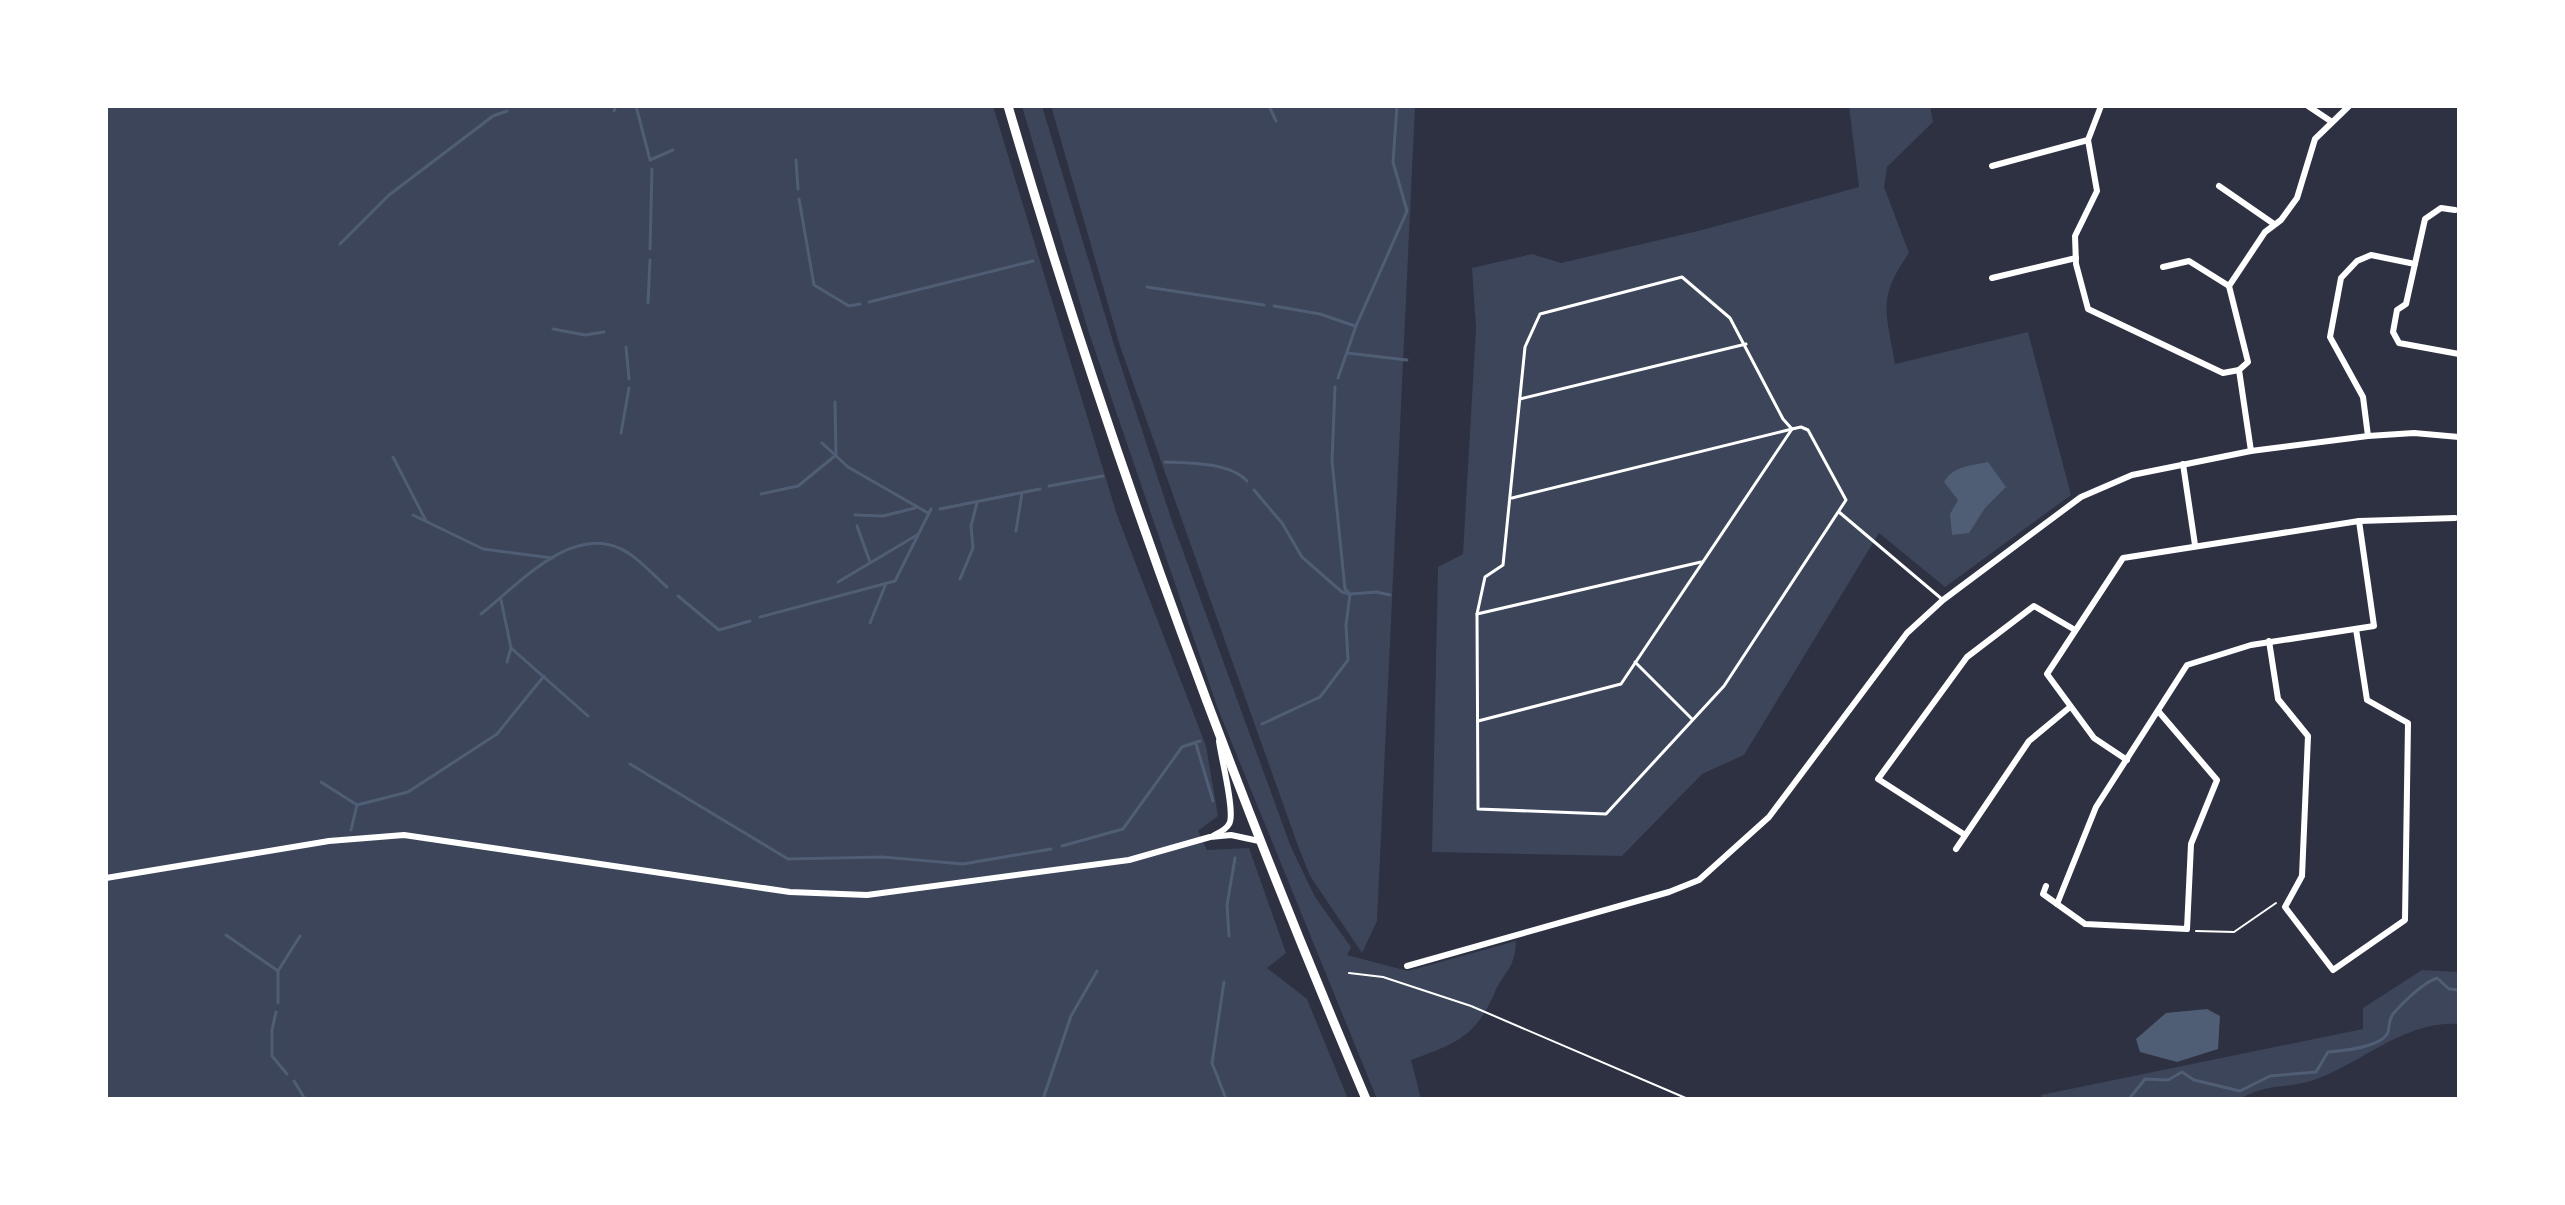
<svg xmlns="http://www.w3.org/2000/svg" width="2565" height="1205" viewBox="0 0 2565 1205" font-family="'Noto Serif',serif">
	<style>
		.green { fill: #3c4559 }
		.water { fill: #4f5d75 }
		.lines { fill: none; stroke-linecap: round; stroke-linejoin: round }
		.stream { stroke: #4f5d75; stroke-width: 3 }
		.path { stroke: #fff; stroke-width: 2 }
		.service { stroke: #fff; stroke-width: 3 }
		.minor { stroke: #fff; stroke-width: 6 }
		.secondary { stroke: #fff; stroke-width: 9 }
	</style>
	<rect width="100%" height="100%" fill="#2d3142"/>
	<g class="green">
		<path d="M106 106H993L1117 515 1206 746 1218 816 1198 831 1207 850 1249 848 1286 953 1267 968 1307 999 1348 1099H106Z"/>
		<path d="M1022 106H1042L1115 348 1172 521 1291 847 1315 897 1351 947 1347 955 1408 971 1516 941C1515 969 1505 970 1495 992 1476 1037 1455 1044 1411 1060L1421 1099H1377L1218 709 1088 330Z"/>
		<path d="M1051 106H1415L1377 921 1362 953 1310 876 1298 846 1120 346Z"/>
		<path d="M1849 106H1930L1933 122 1887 167 1884 187 1909 253C1877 299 1886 311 1895 364L2028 332 2071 495 1945 587 1879 533 1744 755 1702 774 1622 856 1432 852 1438 567 1463 554 1476 328 1472 268 1532 254 1561 263 1702 230 1859 187Z"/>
		<path d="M2422 970 2459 972V1024C2404 1020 2360 1065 2311 1081 2284 1089 2268 1083 2240 1099H2042L2041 1095 2363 1029V1008Z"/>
	</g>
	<g class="water">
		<path d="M1988 462 2006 487 1985 508 1969 533 1952 535 1950 514 1958 500 1944 482C1953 466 1970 466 1988 462Z"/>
		<path d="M2207 1009 2220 1016 2218 1049 2177 1062 2140 1052 2136 1039 2166 1013Z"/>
	</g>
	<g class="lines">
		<g class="stream">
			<path d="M636 106 650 160 673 150"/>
			<path d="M1269 106 1276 121"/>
			<path d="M614 111 616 106"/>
			<path d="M796 160 798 189"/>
			<path d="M799 199 814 285 849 306 860 304"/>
			<path d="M340 244 389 195 493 116 507 111"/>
			<path d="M650 249 652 169"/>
			<path d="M1147 287 1264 305"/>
			<path d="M869 302 1033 261"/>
			<path d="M648 303 650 260"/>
			<path d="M1274 306 1320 314 1355 326"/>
			<path d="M553 329 585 335 604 332"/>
			<path d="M626 347 629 379"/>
			<path d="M1347 353 1407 360"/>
			<path d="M1338 378 1356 326 1407 211 1393 162 1397 106"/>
			<path d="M1335 387 1332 461 1345 589 1350 594"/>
			<path d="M621 433 629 388"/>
			<path d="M822 443 848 467 928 513"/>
			<path d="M393 457 426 521"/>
			<path d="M1165 462C1189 463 1229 462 1247 481"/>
			<path d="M1049 486 1103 476"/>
			<path d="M1254 490 1282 523 1302 557 1342 592 1349 594"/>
			<path d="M761 494 798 486 836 455 835 402"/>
			<path d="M940 509 1040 489"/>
			<path d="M413 515 483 549 552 558"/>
			<path d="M855 515 883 516 915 508"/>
			<path d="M857 526 870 562"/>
			<path d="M1016 531 1022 493"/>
			<path d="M960 579 973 548 971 526 977 503"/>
			<path d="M838 582 917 535"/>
			<path d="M678 596 719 630 750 621"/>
			<path d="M501 600 511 648 588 716"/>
			<path d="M481 614C518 585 569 526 619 548 636 555 653 575 667 587"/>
			<path d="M760 617 895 581 931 509"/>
			<path d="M870 623 885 586"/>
			<path d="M507 662 511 648"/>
			<path d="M1262 724 1320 697 1348 660 1346 625 1350 594 1377 592 1390 595"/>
			<path d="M1196 744 1213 801"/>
			<path d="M630 764 788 859 883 857 963 864 1051 849"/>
			<path d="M321 782 357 805"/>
			<path d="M351 830 357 805 408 792 497 734 544 676"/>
			<path d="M1062 846 1123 829 1182 747 1200 741"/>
			<path d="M226 935 278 971"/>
			<path d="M1229 936 1227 905 1235 858"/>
			<path d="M1224 982 1212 1063 1226 1099"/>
			<path d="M278 1003V971L300 936"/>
			<path d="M276 1012 272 1030V1056L287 1074"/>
			<path d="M294 1081 305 1099"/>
			<path d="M1043 1099 1071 1016 1097 971"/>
			<path d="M2129 1099 2145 1079 2168 1080 2182 1072 2194 1080 2240 1091 2270 1076 2316 1072 2328 1052C2341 1051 2383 1047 2388 1032 2390 1026 2388 1021 2393 1014 2403 1002 2423 983 2437 978L2449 989 2459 990"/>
		</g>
		<g class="path">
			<path d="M2196 931 2234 932 2276 903"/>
			<path d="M1349 973 1383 977 1471 1006 1688 1099"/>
		</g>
		<g class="service">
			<path d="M1682 277 1730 318 1783 419 1792 429 1801 427 1808 430 1846 500 1724 686 1606 814 1478 809 1477 614 1485 577 1503 565 1525 347 1540 314Z"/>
			<path d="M1520 399 1746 344"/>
			<path d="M1512 498 1792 429"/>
			<path d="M1839 512 1943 600"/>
			<path d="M1477 614 1701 562"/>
			<path d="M1635 662 1692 719"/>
			<path d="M1478 721 1621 684 1792 429"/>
		</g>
		<g class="minor">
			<path d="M2101 106 2088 140 2097 191 2075 236 2076 264 2088 309 2223 373 2239 370"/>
			<path d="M2308 106 2332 122"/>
			<path d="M1992 166 2088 140"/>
			<path d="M2219 186 2274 224"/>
			<path d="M2455 210 2441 208 2425 219 2406 304 2397 310 2393 332 2399 343 2459 354"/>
			<path d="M2163 267 2189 261 2229 286"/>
			<path d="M1992 278 2076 258"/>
			<path d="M2368 436 2363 397 2330 337 2341 278 2357 261 2371 255 2415 264"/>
			<path d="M2251 451 2239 370 2248 362 2229 286 2265 232 2281 220 2297 198 2315 139 2349 106"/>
			<path d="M2183 464 2195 545"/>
			<path d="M2269 641 2278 699 2308 736 2302 876 2285 907 2333 970 2405 920 2408 723 2367 700 2356 629"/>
			<path d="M2127 760 2094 738 2047 674 2123 558 2359 521 2455 518"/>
			<path d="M1965 835 1878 779 1967 657 2034 606 2075 630"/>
			<path d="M1213 836C1218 833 1226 830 1229 824 1236 814 1221 758 1219 741"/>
			<path d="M1956 849 2029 741 2070 707"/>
			<path d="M106 878 329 841 404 835 790 892 867 895 1129 860 1210 837 1231 835 1259 841"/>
			<path d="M2046 886 2043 894 2085 924 2187 929 2191 844 2217 780 2159 712"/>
			<path d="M2057 904 2096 807 2187 665 2251 645 2374 626 2359 521"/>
			<path d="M1407 966 1669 892 1699 880 1769 817 1907 633 1943 600 2081 497 2132 475 2251 451 2368 436 2414 433 2459 437"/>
		</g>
		<path class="secondary" d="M1008 106C1107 445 1228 774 1366 1099"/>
	</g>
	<rect width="2565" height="1205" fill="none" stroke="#ffffff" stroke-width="216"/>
</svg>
